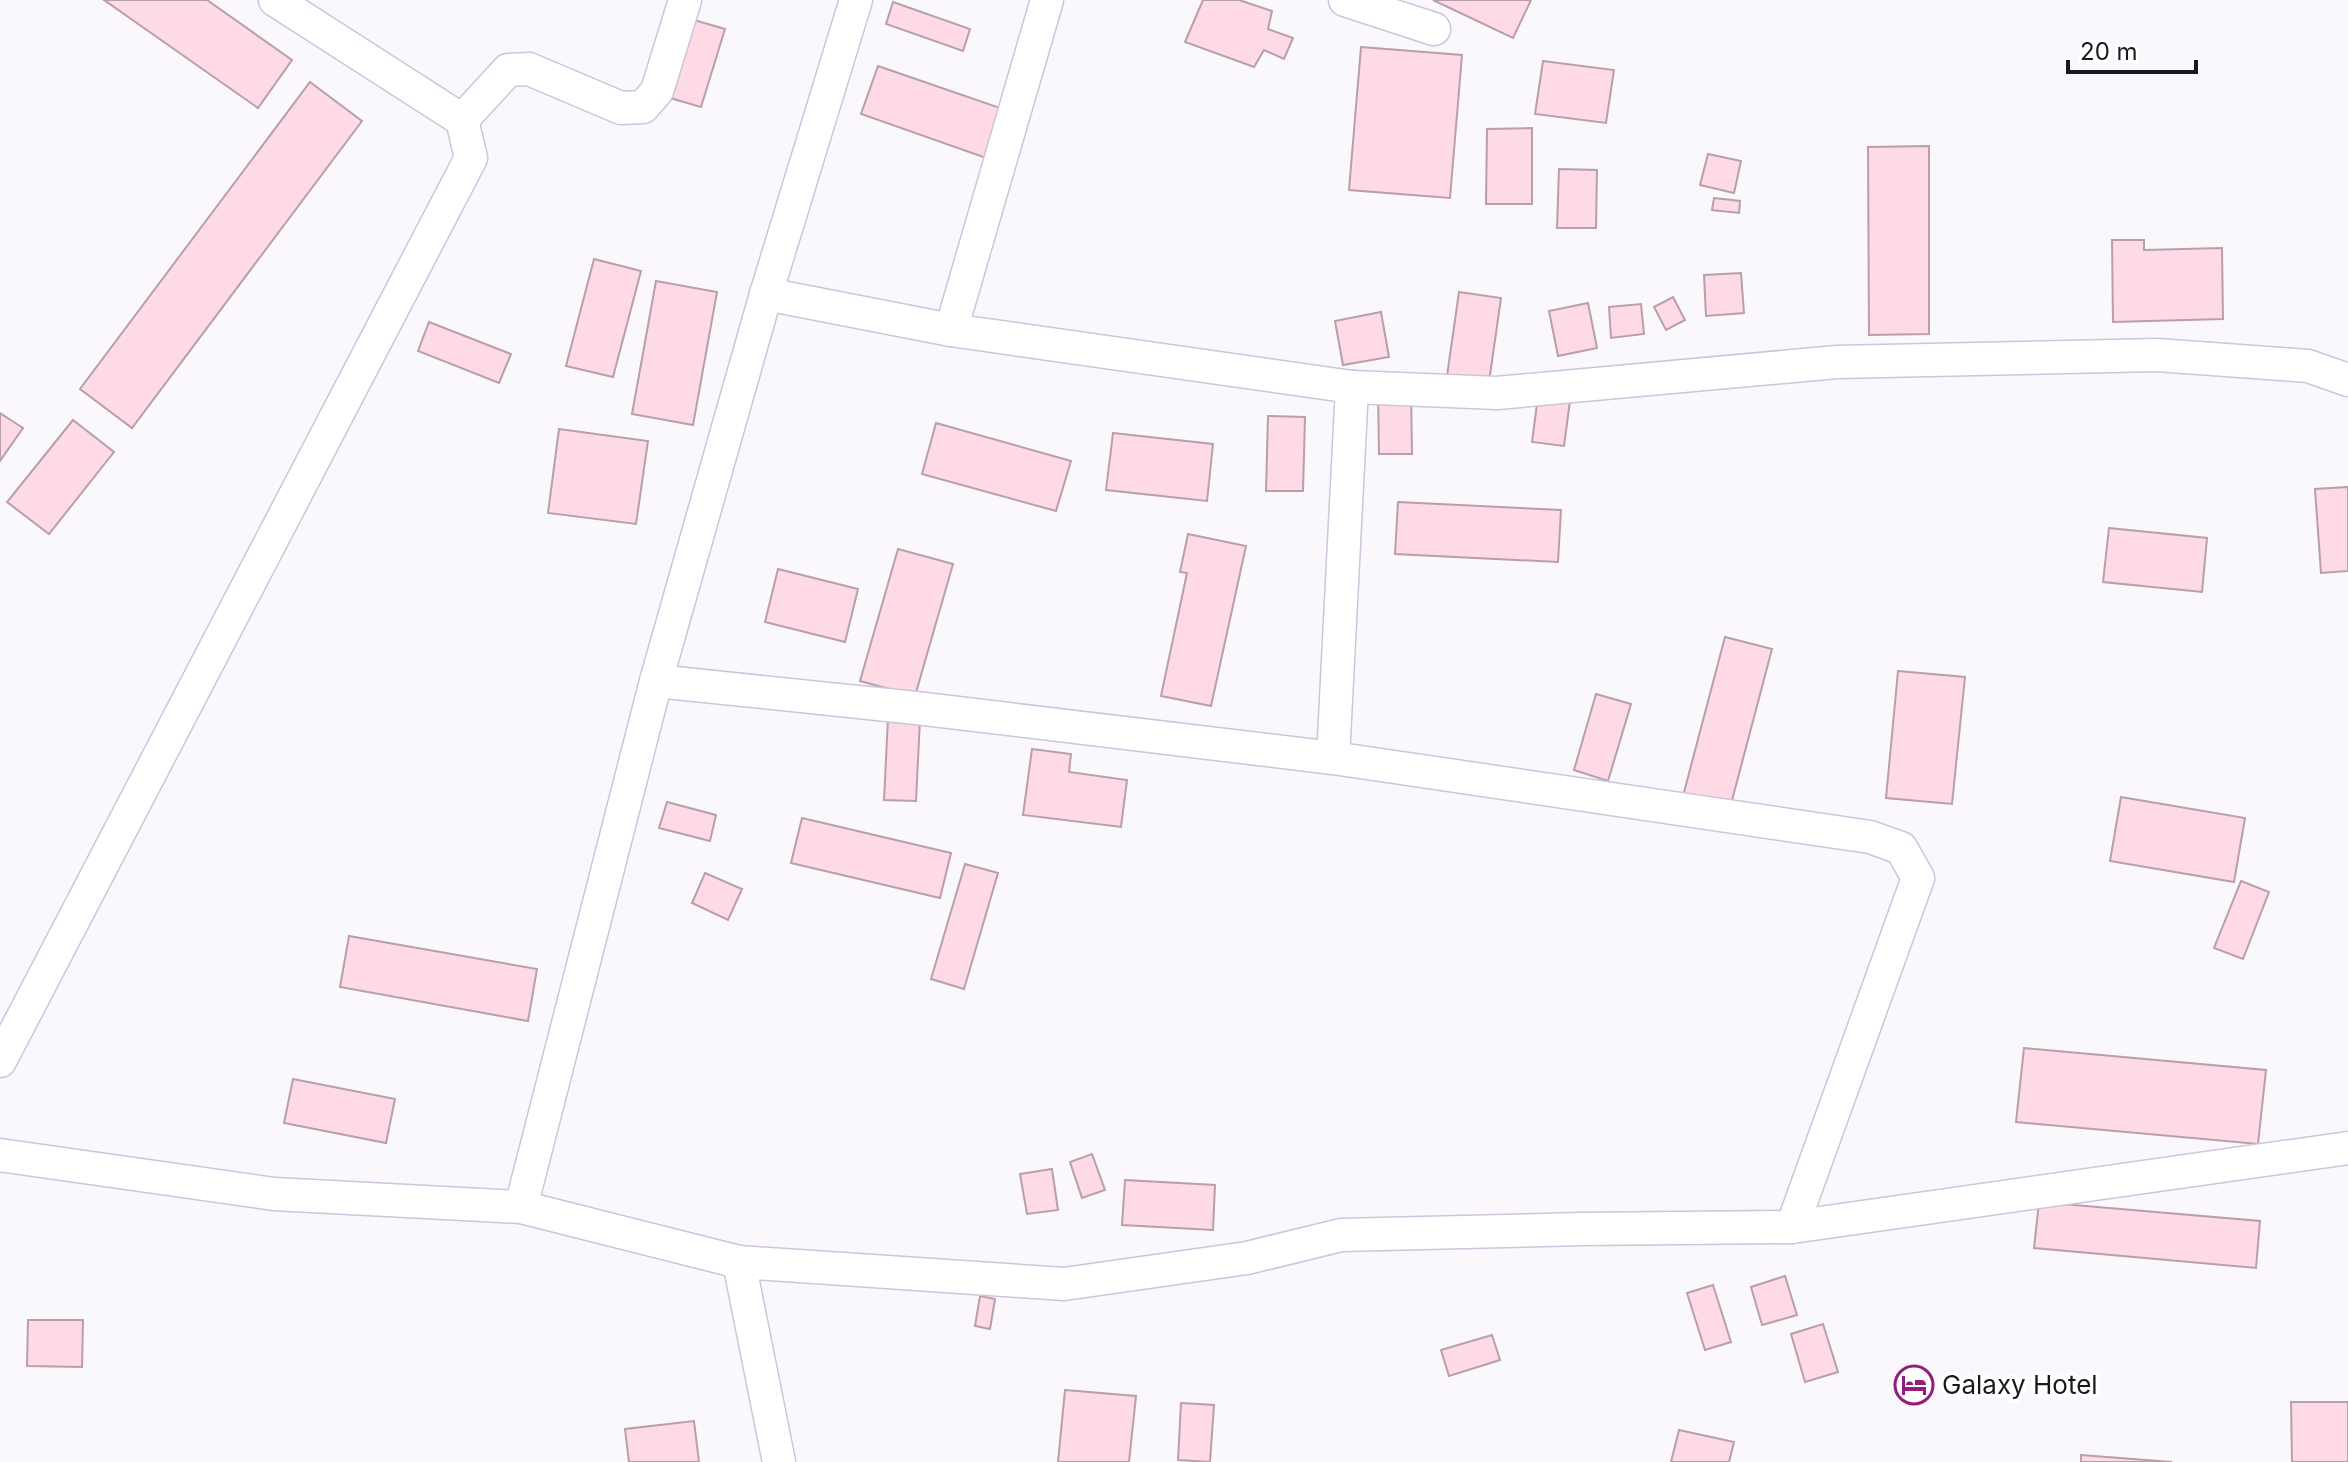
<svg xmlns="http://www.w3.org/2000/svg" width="2348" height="1462" viewBox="0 0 2348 1462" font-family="Inter,sans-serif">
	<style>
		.building { fill: #fddae6; stroke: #b89fa8; stroke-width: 2 }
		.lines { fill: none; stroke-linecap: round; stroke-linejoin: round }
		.street-casing { stroke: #cdc5db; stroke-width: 35 }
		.street { stroke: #fff; stroke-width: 32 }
		.labels { text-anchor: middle; stroke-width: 8; stroke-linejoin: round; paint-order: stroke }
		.poi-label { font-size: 26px; fill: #1a171e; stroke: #fff; text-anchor: start }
	</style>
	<rect width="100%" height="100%" fill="#faf8fd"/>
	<g class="building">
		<path d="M104 0H207L292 60 258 108Z"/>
		<path d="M1203 0H1239L1272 11 1268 29 1293 38 1284 59 1264 50 1254 67 1185 42Z"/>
		<path d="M1433 0H1531L1513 38Z"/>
		<path d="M893 2 970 29 963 51 886 24Z"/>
		<path d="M687 18 725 29 701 107 663 96Z"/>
		<path d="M1361 47 1462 55 1450 198 1349 190Z"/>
		<path d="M1543 61 1614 70 1606 123 1535 114Z"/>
		<path d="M878 66 1006 110 989 159 861 114Z"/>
		<path d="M310 82 362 121 132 428 80 389Z"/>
		<path d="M1532 128V204H1486L1487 129Z"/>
		<path d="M1929 146V334L1869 335 1868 147Z"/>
		<path d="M1708 154 1741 161 1734 193 1700 185Z"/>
		<path d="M1559 169 1597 170 1596 228H1557Z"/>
		<path d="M1714 198 1740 201 1739 213 1712 210Z"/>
		<path d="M2112 240H2144V250L2222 248 2223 319 2113 322Z"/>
		<path d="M594 259 641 271 613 377 566 366Z"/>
		<path d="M1741 273 1744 313 1706 316 1704 275Z"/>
		<path d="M656 281 717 292 693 425 632 414Z"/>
		<path d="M1459 292 1501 298 1488 389 1446 383Z"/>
		<path d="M1673 297 1685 320 1666 330 1654 307Z"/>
		<path d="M1588 303 1597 348 1558 356 1549 311Z"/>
		<path d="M1641 304 1644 334 1611 338 1609 307Z"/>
		<path d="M1381 312 1389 357 1343 365 1335 321Z"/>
		<path d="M429 322 511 354 499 383 418 351Z"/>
		<path d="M1378 391H1411L1412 454H1379Z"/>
		<path d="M1538 396 1570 401 1564 446 1532 442Z"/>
		<path d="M0 413 23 428 0 461Z"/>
		<path d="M1268 416 1305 417 1303 491H1266Z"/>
		<path d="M73 420 114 452 49 534 7 502Z"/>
		<path d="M936 423 1071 461 1056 511 922 474Z"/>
		<path d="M559 429 648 441 636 524 548 513Z"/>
		<path d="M1113 433 1213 444 1207 501 1106 490Z"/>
		<path d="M2348 487V571L2321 573 2315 489Z"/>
		<path d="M1398 502 1561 510 1558 562 1395 554Z"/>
		<path d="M2109 528 2207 538 2202 592 2103 582Z"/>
		<path d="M1188 534 1246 546 1211 706 1161 696 1187 573 1180 572Z"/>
		<path d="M898 549 953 564 915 696 860 681Z"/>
		<path d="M778 569 858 589 845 642 765 622Z"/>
		<path d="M1725 637 1772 649 1730 808 1683 796Z"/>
		<path d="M1898 671 1965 677 1952 804 1886 798Z"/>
		<path d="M1596 694 1631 704 1608 781 1574 770Z"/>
		<path d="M888 718 920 719 916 801 884 800Z"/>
		<path d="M1032 749 1071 754 1069 772 1127 780 1121 827 1023 815Z"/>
		<path d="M2121 797 2245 818 2234 882 2110 861Z"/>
		<path d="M667 802 716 815 710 841 659 828Z"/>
		<path d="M802 818 951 853 940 898 791 863Z"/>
		<path d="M965 864 998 873 964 989 931 979Z"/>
		<path d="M705 873 742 889 728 920 692 903Z"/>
		<path d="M2241 881 2269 892 2243 959 2214 948Z"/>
		<path d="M349 936 537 969 528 1021 340 987Z"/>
		<path d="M2024 1048 2266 1070 2258 1144 2016 1122Z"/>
		<path d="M293 1079 395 1099 386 1143 284 1123Z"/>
		<path d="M1092 1154 1105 1190 1082 1198 1070 1162Z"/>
		<path d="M1052 1169 1058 1210 1027 1214 1020 1174Z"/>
		<path d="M1125 1180 1215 1185 1213 1230 1122 1225Z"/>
		<path d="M2039 1202 2260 1221 2256 1268 2034 1248Z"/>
		<path d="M1785 1276 1797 1315 1762 1325 1751 1287Z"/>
		<path d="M1713 1285 1731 1342 1705 1350 1687 1293Z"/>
		<path d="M980 1296 995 1299 990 1329 975 1326Z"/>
		<path d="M28 1320H83L82 1367 27 1366Z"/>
		<path d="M1823 1324 1838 1372 1805 1382 1791 1334Z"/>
		<path d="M1492 1335 1500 1360 1449 1376 1441 1350Z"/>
		<path d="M1065 1390 1136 1396 1129 1462H1058Z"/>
		<path d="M2291 1402H2348V1462H2292Z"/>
		<path d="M1181 1403 1214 1405 1210 1462 1178 1460Z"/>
		<path d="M694 1421 699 1462H629L625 1429Z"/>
		<path d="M1679 1430 1734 1442 1729 1462H1671Z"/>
		<path d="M2081 1455 2172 1462H2081Z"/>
	</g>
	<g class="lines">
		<g class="street-casing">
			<g id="street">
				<path d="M1345 0 1434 29"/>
				<path d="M462 120 508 70 529 69 621 108 643 107 657 91 685 0"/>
				<path d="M766 294 951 330 1352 387 1497 393 1837 362 2157 355 2308 366 2348 380"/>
				<path d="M951 330 1047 0"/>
				<path d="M656 681 916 708 1333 758 1870 837 1901 848 1918 878 1792 1227"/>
				<path d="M1333 758 1352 387"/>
				<path d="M0 1061 471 158 462 120 275 0"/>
				<path d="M0 1155 274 1194 521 1207 739 1262 1064 1284 1247 1258 1341 1235 1582 1229 1792 1227 2348 1148"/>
				<path d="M521 1207 656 681 766 294 856 0"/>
				<path d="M739 1262 779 1462"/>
			</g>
		</g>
		<use href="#street" class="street"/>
	</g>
	<defs>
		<g id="hotel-ring" transform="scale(2)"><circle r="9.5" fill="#fff" stroke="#951d7a" stroke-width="1.5"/><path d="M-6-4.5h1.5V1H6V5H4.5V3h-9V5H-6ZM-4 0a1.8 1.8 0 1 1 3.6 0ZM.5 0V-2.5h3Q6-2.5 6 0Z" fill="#951d7a"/></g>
	</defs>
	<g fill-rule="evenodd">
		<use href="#hotel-ring" x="1914" y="1385"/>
	</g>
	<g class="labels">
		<g class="poi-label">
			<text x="1942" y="1394">Galaxy Hotel</text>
		</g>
	</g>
	<path d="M2068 60v12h128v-12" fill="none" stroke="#1a171e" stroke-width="4"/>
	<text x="2080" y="60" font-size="24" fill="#1a171e" stroke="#ffffff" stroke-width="6" paint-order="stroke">20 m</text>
</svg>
